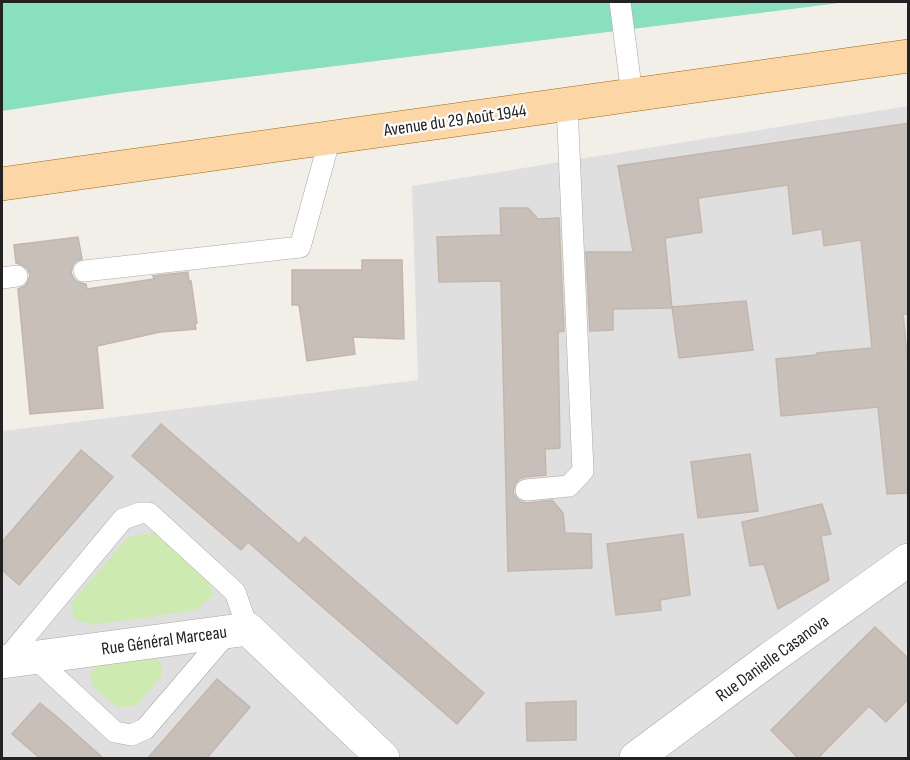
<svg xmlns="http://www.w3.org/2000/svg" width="910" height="760" viewBox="0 0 910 760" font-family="'Sofia Sans Condensed',sans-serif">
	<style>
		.residential { fill: #e0dfdf }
		.grass { fill: #cdebb0 }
		.pitch { fill: #88e0be }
		.building { fill: #c7bfb8; stroke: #c4b6ab; stroke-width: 1.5 }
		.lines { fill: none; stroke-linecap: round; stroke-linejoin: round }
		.service-casing { stroke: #a9a9a9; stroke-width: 22 }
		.minor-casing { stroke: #a9a9a9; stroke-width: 34 }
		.primary-casing { stroke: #a06b00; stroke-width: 34 }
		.service { stroke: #fff; stroke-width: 21 }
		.minor { stroke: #fff; stroke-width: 33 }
		.primary { stroke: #fcd6a4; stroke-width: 33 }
		.labels { text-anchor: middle; stroke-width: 4.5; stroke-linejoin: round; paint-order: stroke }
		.street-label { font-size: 18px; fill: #222; stroke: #fff }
	</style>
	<rect width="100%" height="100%" fill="#f2efe9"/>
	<path class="residential" d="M908 106V758H2V431L418 380 412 186Z"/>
	<g class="grass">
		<path d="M158 532 207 575 213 595 197 610 92 625 73 619 72 602 128 537Z"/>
		<path d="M151 655 161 663V677L136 706 118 707 93 688 90 673 100 663Z"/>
	</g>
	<path class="pitch" d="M2 2H847L119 93 2 111Z"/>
	<g class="building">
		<path d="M909 123V314H903L909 375V493L887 494 878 407 781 416 776 359 816 355 817 353 872 348 861 240 824 246 822 229 793 234 788 185 698 198 702 232 665 238 672 308 613 309V330L590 331 586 252H633L618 166Z"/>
		<path d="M500 208H528L538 219 559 218 564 331 558 332 560 448 545 449 546 475 525 477 519 479 515 484 513 492 516 498 521 502 527 503 552 500 563 513 565 533 591 534 592 568 508 571 501 281 439 282 437 237 501 235Z"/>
		<path d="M78 237 82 259 76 261 73 265 71 273 74 279 78 282 86 284 87 289 154 279 153 276 188 272 189 282 191 281 197 323 195 324 196 329 160 332 97 346 103 408 30 414 18 289 25 286 28 281 30 275 27 268 22 265 16 263 14 245Z"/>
		<path d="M362 260H402L404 339 353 337 355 354 307 361 299 305H292V270H362Z"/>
		<path d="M746 301 753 350 679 358 672 307Z"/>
		<path d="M161 424 299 544 305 537 484 693 457 724 248 542 241 550 132 456Z"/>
		<path d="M81 450 113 477 19 585 2 570V542Z"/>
		<path d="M750 454 758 511 698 518 691 462Z"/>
		<path d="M822 504 831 534 821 536 829 580 778 609 764 564 750 566 742 522Z"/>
		<path d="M683 534 690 595 660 600 661 610 616 615 607 544Z"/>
		<path d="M875 627 909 659V698L886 722 869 706 817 759H799L771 730Z"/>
		<path d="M217 679 250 707 206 759H147Z"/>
		<path d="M576 701V740L527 741 526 703Z"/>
		<path d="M40 703 57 717 104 759H41L12 734Z"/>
	</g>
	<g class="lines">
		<g class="service-casing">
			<g id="service">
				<path d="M620 2 632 95"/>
				<path d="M84 271 300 247 330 138"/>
				<path d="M2 278 17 276"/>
				<path d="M526 490 569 486 583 471 567 104"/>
				<path d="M35 658 115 732 131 735 145 729 229 631"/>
				<path d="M4 662 123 519 140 513H149L235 592 248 629"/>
			</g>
		</g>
		<g class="minor-casing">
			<g id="minor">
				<path d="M2 662 248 629 383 758"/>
				<path d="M636 758 768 660 908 560"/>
			</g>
		</g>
		<g class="primary-casing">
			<path id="primary" d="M2 184 908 56"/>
		</g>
		<use href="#service" class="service"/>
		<use href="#minor" class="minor"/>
		<use href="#primary" class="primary"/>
	</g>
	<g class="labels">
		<g class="street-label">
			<text transform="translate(455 120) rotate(-8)" y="6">Avenue du 29 Août 1944</text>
			<text transform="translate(164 640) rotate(-8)" y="6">Rue Général Marceau</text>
			<text transform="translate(772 658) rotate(-36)" y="6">Rue Danielle Casanova</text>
		</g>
	</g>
	<rect width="910" height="760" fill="none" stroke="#222222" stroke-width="6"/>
</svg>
